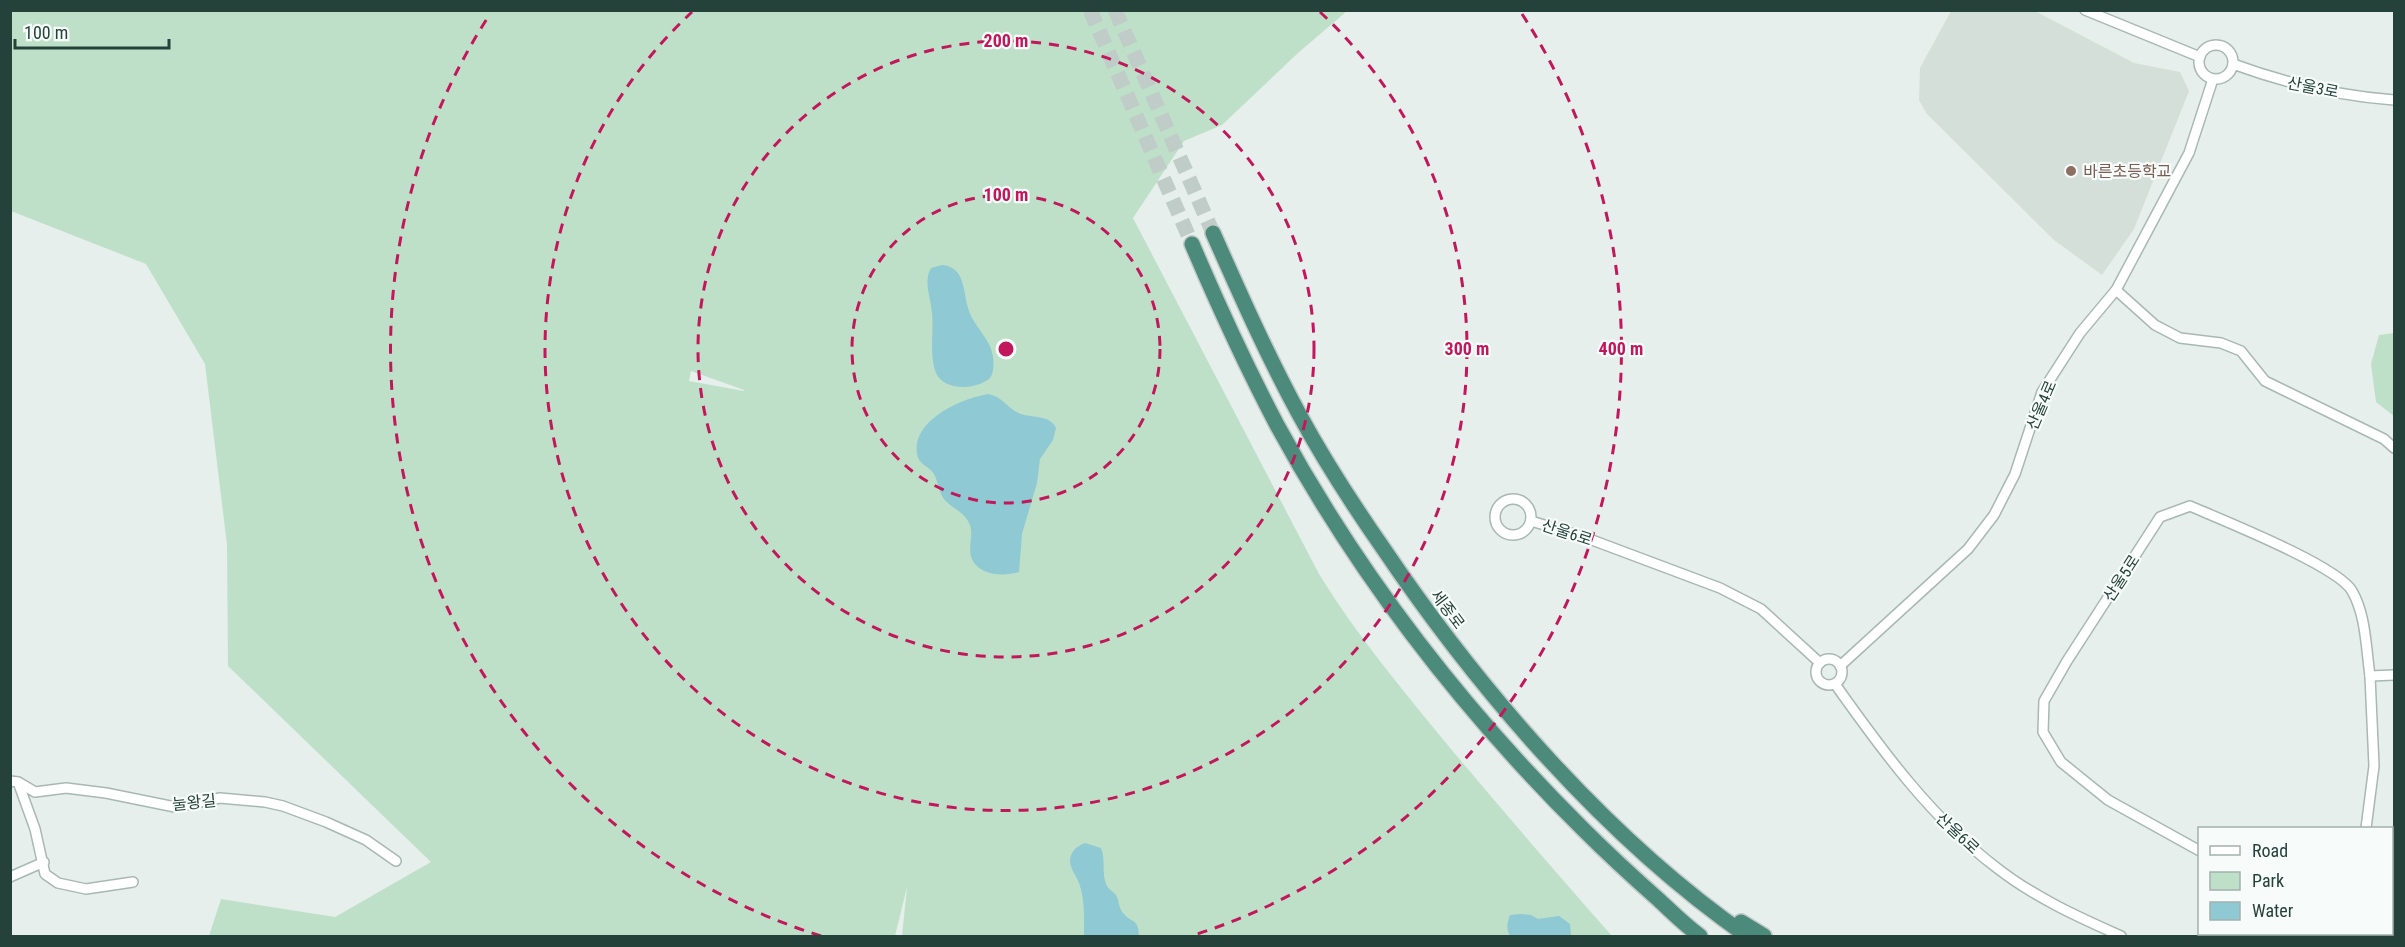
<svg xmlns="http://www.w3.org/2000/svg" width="2405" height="947" viewBox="0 0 2405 947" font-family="'Roboto Condensed','Noto Sans KR',sans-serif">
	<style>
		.built { fill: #d4dfda }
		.green { fill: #bfe0c8; fill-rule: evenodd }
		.water { fill: #8ec9d4 }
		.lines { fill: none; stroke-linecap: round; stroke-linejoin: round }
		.trunk-tunnel { stroke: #bfccc8; stroke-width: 15; stroke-dasharray: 15 8; stroke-linecap: butt }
		.minor-casing { stroke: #a8b8b2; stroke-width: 12 }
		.trunk-casing { stroke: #c2cac8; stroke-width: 18 }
		.minor { stroke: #fff; stroke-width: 9 }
		.trunk { stroke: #4c8a7c; stroke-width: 15 }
		.ring { fill: none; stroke: #c2185b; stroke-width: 3; stroke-dasharray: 10 8 }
		.education-dot { fill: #8d6e63; stroke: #f7fbf9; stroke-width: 2 }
		.labels { text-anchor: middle; stroke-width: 4.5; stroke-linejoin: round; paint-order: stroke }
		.street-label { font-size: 16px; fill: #24423a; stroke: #f7fbf9 }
		.education-label { font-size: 16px; fill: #785e54; stroke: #f7fbf9; text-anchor: start }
		.centre { fill: #c2185b; stroke: #f7fbf9; stroke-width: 3 }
		.ring-label { font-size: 18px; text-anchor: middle; font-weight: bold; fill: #c2185b; stroke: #f7fbf9; stroke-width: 4.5; stroke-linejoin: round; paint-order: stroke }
	</style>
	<rect width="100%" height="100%" fill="#e6efeb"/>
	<path class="built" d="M1951 11H2035L2134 63 2180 72 2189 91 2134 229 2102 275 2054 240 1927 114 1919 100 1920 68Z"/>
	<g class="green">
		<path d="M10 11H1347L1298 53 1222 125 1184 141 1133 218 1319 574C1357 636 1405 693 1451 749 1504 812 1558 875 1612 936H902L907 887 895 936H209L221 899 335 917 431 862 228 666 227 545 205 364 146 264 11 211ZM691 371 744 390V391L689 381Z"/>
		<path d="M2394 333V416L2376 402 2371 364 2379 335Z"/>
	</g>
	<g class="water">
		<path d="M942 265C965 267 963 290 968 308 973 326 991 339 993 357 994 362 994 375 989 379 975 390 944 391 936 373 929 355 934 331 932 313 931 298 923 282 931 268Z"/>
		<path d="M988 394C1003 396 1008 410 1021 414 1034 418 1050 415 1056 428L1053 440 1040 459 1037 483 1022 534 1019 572C1005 576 986 576 976 565 963 551 977 535 968 521 962 510 948 507 942 496 938 489 938 481 934 474 929 466 919 465 917 454 911 420 963 398 988 394Z"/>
		<path d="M1085 843 1101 848C1106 859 1101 875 1107 886 1109 890 1115 892 1117 897 1119 902 1119 909 1124 914 1133 924 1138 918 1139 936H1084C1084 920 1085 899 1079 883 1076 875 1070 869 1070 860 1071 851 1077 846 1085 843Z"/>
		<path d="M1520 914 1531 915 1538 919 1559 916 1570 924 1571 936H1510C1506 929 1507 923 1510 915Z"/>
	</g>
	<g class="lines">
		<g class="trunk-tunnel">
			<path d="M1090 10 1192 244"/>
			<path d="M1115 10 1213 233"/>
		</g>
		<g class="minor-casing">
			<g id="minor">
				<path d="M2085 10 2200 57"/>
				<circle cx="2216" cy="62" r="17"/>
				<path d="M2233 64C2285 83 2340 96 2394 100"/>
				<path d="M2116 290 2155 325 2180 338 2221 343 2241 351 2265 381 2384 439 2394 448"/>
				<circle cx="1513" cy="517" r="18"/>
				<path d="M1531 521 1584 537 1720 588 1761 609 1820 663"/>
				<circle cx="1829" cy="672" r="13"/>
				<path d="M1840 666 1968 549 1994 515 2015 474 2042 392 2080 333 2116 290 2189 153 2213 79"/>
				<path d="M1835 684C1881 749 1932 819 1997 868 2034 897 2078 917 2121 936"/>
				<path d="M10 781 18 782 35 829 45 874 58 883 86 889 133 882"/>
				<path d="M18 782 35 792 66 788 106 793 175 807 220 798 265 802 283 806 326 822 366 840 396 861"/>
				<path d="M2366 828 2374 766 2370 676"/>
				<path d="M2200 851 2108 800 2061 762 2043 732 2044 701 2067 661 2160 517 2190 506C2222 520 2338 566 2352 591 2366 615 2366 648 2370 676L2394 675"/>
				<path d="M10 877 44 862"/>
				<path d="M2319 936 2320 934"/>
			</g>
		</g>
		<g class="trunk-casing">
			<g id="trunk">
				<path d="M1213 233C1240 294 1267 355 1299 414 1324 460 1353 505 1383 548 1479 690 1606 838 1747 936"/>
				<path d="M1192 244C1218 305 1246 366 1277 425 1358 574 1463 710 1583 829 1608 854 1633 877 1659 900 1673 913 1686 926 1700 936"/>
				<path d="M1741 922 1764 936"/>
			</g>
		</g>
		<use href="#minor" class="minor"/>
		<use href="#trunk" class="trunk"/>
	</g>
	<g class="ring">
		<circle cx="1006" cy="349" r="154"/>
		<circle cx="1006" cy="349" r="308"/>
		<path d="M1320 12A461 461 0 1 1 692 12"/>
		<path d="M821 936A615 615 0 0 1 490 14M1522 14A615 615 0 0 1 1191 936"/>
	</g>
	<circle class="education-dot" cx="2071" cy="171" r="6"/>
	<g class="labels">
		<g class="street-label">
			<text transform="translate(2313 87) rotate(11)" y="6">산울3로</text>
			<text transform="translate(2041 405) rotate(-67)" y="6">산울4로</text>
			<text transform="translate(1567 532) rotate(18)" y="6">산울6로</text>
			<text transform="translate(2121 578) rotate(-57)" y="6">산울5로</text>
			<text transform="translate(1448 609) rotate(53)" y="6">세종로</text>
			<text transform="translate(194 802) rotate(-6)" y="6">눌왕길</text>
			<text transform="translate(1958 833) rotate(43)" y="6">산울6로</text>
		</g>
		<g class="education-label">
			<text x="2083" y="177">바른초등학교</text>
		</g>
	</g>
	<circle cx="1006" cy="349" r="9" class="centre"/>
	<g class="ring-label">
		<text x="1006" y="47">200 m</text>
		<text x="1006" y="201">100 m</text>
		<text x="1467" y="355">300 m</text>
		<text x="1621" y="355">400 m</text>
	</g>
	<rect width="2405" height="947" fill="none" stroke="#24423a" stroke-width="24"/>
	<rect x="2198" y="827" width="195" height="108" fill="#f7fbf9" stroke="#a3b1ad" stroke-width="1.5"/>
	<rect x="2210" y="846" width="30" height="9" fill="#ffffff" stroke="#a3b1ad" stroke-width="1.5"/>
	<text x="2252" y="857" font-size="18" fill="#24423a">Road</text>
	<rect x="2210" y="872" width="30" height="18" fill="#bfe0c8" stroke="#a3b1ad" stroke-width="1.5"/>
	<text x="2252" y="887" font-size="18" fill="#24423a">Park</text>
	<rect x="2210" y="902" width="30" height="18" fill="#8ec9d4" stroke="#a3b1ad" stroke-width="1.5"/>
	<text x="2252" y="917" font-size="18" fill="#24423a">Water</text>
	<path d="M15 39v9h154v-9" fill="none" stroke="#24423a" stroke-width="3"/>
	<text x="24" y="39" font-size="18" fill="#24423a" stroke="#f7fbf9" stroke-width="4.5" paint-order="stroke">100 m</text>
</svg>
